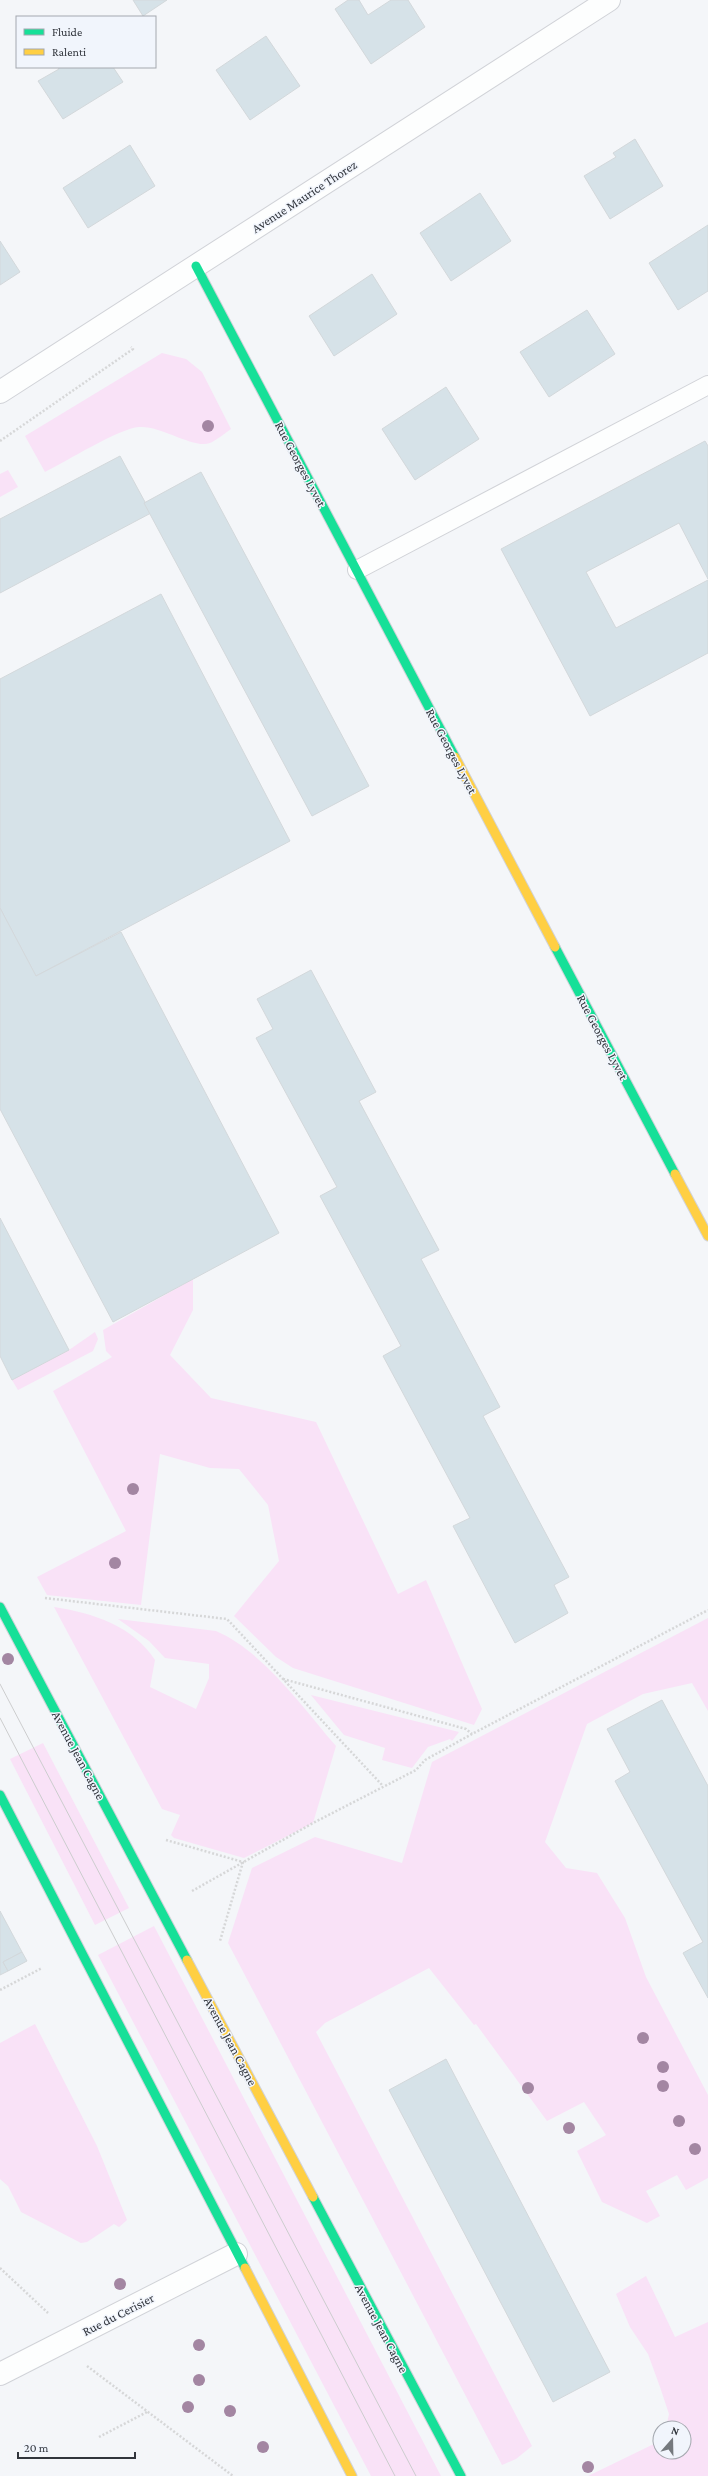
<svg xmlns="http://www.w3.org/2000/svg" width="708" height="2476" viewBox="0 0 708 2476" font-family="'Crimson Pro',serif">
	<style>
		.green { fill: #f9e2f7 }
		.building { fill: #d6e2e8; stroke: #d3d8db }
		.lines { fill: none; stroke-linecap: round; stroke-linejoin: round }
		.lane-casing { stroke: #d1d3d8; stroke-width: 20 }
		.street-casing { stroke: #d1d3d8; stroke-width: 24 }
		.fast-casing { stroke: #d1d3d8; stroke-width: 11 }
		.slow-casing { stroke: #d1d3d8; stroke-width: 11 }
		.path { stroke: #d6d7d8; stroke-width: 2.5; stroke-dasharray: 2 2; stroke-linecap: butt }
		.lane { stroke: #fdfefe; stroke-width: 18 }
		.street { stroke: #fdfefe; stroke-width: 22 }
		.fast { stroke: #16e098; stroke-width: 9 }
		.slow { stroke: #ffcf43; stroke-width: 9 }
		.tram { stroke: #cccdce; stroke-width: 1 }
		.tree { fill: #a386a2 }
		.labels { text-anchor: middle; stroke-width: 3; stroke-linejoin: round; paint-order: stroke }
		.street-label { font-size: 13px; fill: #31353c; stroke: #f1f5fc }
	</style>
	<rect width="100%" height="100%" fill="#f4f6f9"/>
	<g class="green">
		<path d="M162 353 186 359 202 372 231 429C225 433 217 440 210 443 193 449 161 425 139 427 120 428 65 462 45 472L25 436Z"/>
		<path d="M8 470 18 487 0 497V474Z"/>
		<path d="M193 1279V1310L170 1355 211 1398 316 1422 398 1594 426 1580 482 1709 474 1725 293 1668 276 1657 234 1616 279 1561 268 1505 239 1469 210 1468 160 1454 141 1605 47 1595 37 1577 126 1531 53 1391 112 1357 106 1351 103 1330Z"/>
		<path d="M95 1332 98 1339 93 1351 18 1390 12 1380 69 1350Z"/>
		<path d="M54 1607C93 1613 133 1626 155 1660L150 1687 196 1709 209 1678V1664L165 1658 149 1641 118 1619 216 1631C263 1651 303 1708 336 1746L313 1823 244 1858 174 1838 171 1835 180 1815 162 1809Z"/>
		<path d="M708 1618V1711L692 1683 643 1694 587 1724 545 1842 566 1868 597 1873 625 1918 646 1977 708 2095V2178L686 2190 677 2175 646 2191 660 2216 647 2223 602 2202 577 2151 606 2135 584 2102 547 2121 476 2024 474 2025 429 1968 325 2023 316 2032 532 2446 516 2459 502 2465 228 1943 252 1868 315 1837 402 1863 432 1762Z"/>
		<path d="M311 1695 459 1732 452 1741 450 1739 428 1747 412 1768 382 1760 385 1748 344 1735Z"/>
		<path d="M43 1743 129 1908 95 1925 10 1759Z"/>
		<path d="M154 1926 441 2476H371L98 1955Z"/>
		<path d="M35 2024 97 2146 127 2220 119 2227 114 2224 87 2242 81 2243 21 2212 8 2186 0 2179V2043Z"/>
		<path d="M646 2276 675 2337 708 2322V2476H588L660 2441V2452H684V2428H666L669 2414 660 2387 648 2354 630 2327 616 2294Z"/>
	</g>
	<g class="building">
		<path d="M133 0H167L143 16Z"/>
		<path d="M348 0H359L368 15 391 0H408L425 27 371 64 335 9Z"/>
		<path d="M266 36 300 86 250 120 216 70Z"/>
		<path d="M58 67H113L123 82 63 119 38 81 59 69Z"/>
		<path d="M635 139 663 186 610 219 584 176 616 157 613 153Z"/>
		<path d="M130 145 155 186 88 228 63 188Z"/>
		<path d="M480 193 511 241 451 281 420 233Z"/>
		<path d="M708 225V291L678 310 649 263Z"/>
		<path d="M0 241 20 272 0 285Z"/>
		<path d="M372 274 397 314 334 356 309 316Z"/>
		<path d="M587 310 615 354 549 397 520 352Z"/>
		<path d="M446 387 479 439 415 480 382 429Z"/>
		<path d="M705 441 708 446V579L679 523 586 572 616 628 708 580V653L590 716 501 549Z"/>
		<path d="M120 456 151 513 0 593V519Z"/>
		<path d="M201 472 369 786 312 816 144 503Z"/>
		<path d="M161 594 290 841 36 976 0 908V679Z"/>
		<path d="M0 908 36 976 121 932 279 1233 113 1322 0 1109Z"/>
		<path d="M311 970 376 1092 359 1101 439 1250 421 1259 500 1407 483 1416 569 1577 554 1585 568 1613 515 1643 453 1526 470 1518 383 1356 401 1346 320 1196 337 1187 256 1038 273 1029 257 999Z"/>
		<path d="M0 1218 69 1350 12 1380 0 1356Z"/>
		<path d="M662 1700 708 1786V1998L683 1953 703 1942 615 1781 630 1772 607 1729Z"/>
		<path d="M0 1911 22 1952 3 1962 8 1971 0 1975Z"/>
		<path d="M22 1952 27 1961 8 1971 3 1962Z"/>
		<path d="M446 2059 610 2372 553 2402 389 2090Z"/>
	</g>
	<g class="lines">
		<g class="lane-casing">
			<path id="lane" d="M357 570 708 385"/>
		</g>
		<g class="street-casing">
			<g id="street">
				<path d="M0 392 609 0"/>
				<path d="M0 2374 236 2254"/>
			</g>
		</g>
		<g class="fast-casing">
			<g id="fast">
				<path d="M196 266 455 757"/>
				<path d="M555 947 675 1174"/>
				<path d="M0 1607 187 1960"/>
				<path d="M0 1795 245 2268"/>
				<path d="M313 2197 461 2476"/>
			</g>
		</g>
		<g class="slow-casing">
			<g id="slow">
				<path d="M455 757 555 947"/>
				<path d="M675 1174 708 1236"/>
				<path d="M187 1960 313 2197"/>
				<path d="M245 2268 352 2476"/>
			</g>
		</g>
		<g class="path">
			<path d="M0 441 133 349 131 347"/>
			<path d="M45 1598 227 1619 383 1786"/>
			<path d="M283 1679 466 1729 472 1734"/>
			<path d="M166 1840 243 1862 220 1941"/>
			<path d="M192 1891 313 1823 416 1770 425 1760 472 1734 708 1610"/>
			<path d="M0 1990 42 1968"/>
			<path d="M0 2268 48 2313"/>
			<path d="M87 2366 233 2476"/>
			<path d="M99 2437 147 2412"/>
		</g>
		<use href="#lane" class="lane"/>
		<use href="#street" class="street"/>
		<use href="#fast" class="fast"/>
		<use href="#slow" class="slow"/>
		<g class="tram">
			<path d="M0 1684 416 2476"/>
			<path d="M0 1718 395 2476"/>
		</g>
	</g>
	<g class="tree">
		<circle cx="208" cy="426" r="6"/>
		<circle cx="133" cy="1489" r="6"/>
		<circle cx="115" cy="1563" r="6"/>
		<circle cx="8" cy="1659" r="6"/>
		<circle cx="643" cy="2038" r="6"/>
		<circle cx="663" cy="2067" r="6"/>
		<circle cx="663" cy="2086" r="6"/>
		<circle cx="528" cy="2088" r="6"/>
		<circle cx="679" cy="2121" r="6"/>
		<circle cx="569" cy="2128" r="6"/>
		<circle cx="695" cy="2149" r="6"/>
		<circle cx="120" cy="2284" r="6"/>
		<circle cx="199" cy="2345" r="6"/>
		<circle cx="199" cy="2380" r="6"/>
		<circle cx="188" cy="2407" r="6"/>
		<circle cx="230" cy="2411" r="6"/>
		<circle cx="263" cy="2447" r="6"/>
		<circle cx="588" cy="2467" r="6"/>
	</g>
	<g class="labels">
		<g class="street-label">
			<text transform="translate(304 196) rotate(-33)" y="5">Avenue Maurice Thorez</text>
			<text transform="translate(301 464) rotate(62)" y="5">Rue Georges Lyvet</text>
			<text transform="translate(452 751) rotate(62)" y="5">Rue Georges Lyvet</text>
			<text transform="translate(603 1037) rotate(62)" y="5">Rue Georges Lyvet</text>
			<text transform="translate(79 1755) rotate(62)" y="5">Avenue Jean Cagne</text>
			<text transform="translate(231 2041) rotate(62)" y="5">Avenue Jean Cagne</text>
			<text transform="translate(118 2314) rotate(-27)" y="5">Rue du Cerisier</text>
			<text transform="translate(382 2328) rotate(62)" y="5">Avenue Jean Cagne</text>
		</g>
	</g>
	<rect x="16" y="16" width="140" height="52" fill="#f1f5fc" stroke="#a4a8af"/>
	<rect x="24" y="29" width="20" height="6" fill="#16e098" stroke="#a4a8af"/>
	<text x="52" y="36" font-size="12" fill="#31353c">Fluide</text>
	<rect x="24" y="49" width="20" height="6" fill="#ffcf43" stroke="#a4a8af"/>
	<text x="52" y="56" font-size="12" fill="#31353c">Ralenti</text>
	<g transform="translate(672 2440) rotate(20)"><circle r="19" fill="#f1f5fc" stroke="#a4a8af"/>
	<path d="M0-3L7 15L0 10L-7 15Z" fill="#75797e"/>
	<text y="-6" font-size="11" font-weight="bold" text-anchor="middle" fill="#31353c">N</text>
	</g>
	<path d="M18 2452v6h117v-6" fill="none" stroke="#31353c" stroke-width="2"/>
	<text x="24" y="2452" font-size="12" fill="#31353c" stroke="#f1f5fc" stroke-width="3" paint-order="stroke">20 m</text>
</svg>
